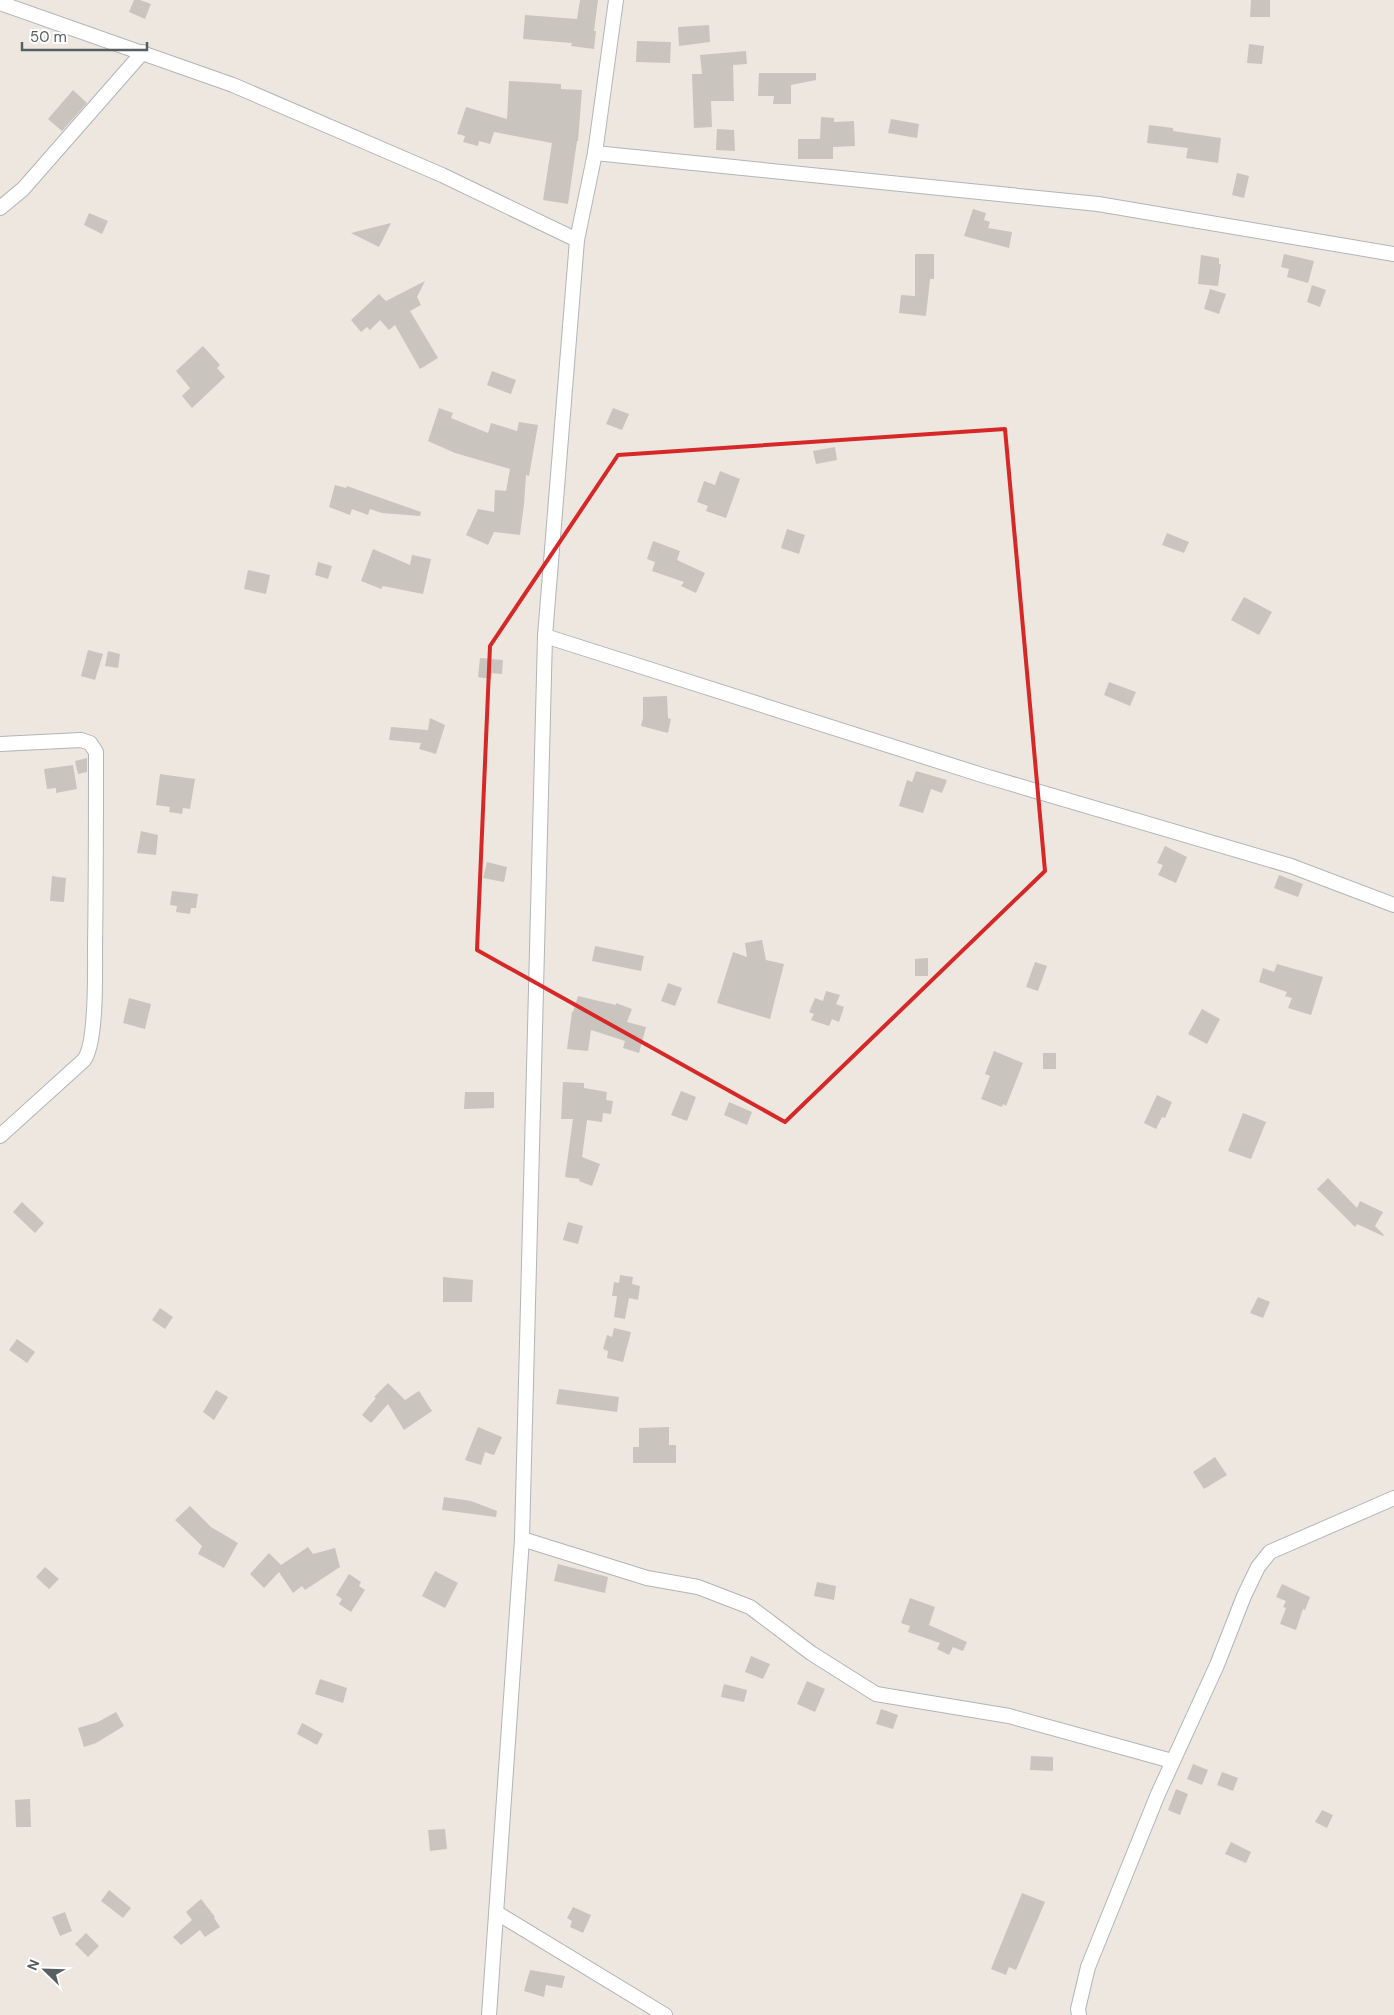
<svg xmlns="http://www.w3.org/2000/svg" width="1394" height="2015" viewBox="0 0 1394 2015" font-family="'DM Sans',sans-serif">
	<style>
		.building { fill: #cac4be }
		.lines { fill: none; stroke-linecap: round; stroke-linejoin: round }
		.minor-casing { stroke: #b1b5b9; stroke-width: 16 }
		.minor { stroke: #fff; stroke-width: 14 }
		.marked { fill: none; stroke: #d62828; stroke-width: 4; stroke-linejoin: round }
	</style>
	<rect width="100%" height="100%" fill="#ede7df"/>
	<g class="building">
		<path d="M134 0H140L151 4 145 19 129 12Z"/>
		<path d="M580 0H598L594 31H596L594 49 571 46 572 43 523 39 525 15 577 19Z"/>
		<path d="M1251 0H1270V17H1250Z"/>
		<path d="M709 25 710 42 679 46 678 27Z"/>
		<path d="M637 41 671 42 670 63 636 62Z"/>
		<path d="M1249 44 1264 46 1262 64 1247 63Z"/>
		<path d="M746 51 747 64 733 65 734 101H711L712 127 694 128 692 74H702L700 55Z"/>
		<path d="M759 73H816V80L791 85V104H773L774 96H758Z"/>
		<path d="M509 81 561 84V89L582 90 578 141H577L568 204 543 200 552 143 494 132 490 144 479 141 478 146 463 142 465 136 457 134 466 107 507 119Z"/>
		<path d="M73 90 87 103 62 131 48 119Z"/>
		<path d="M821 117 834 118V122L854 121 855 146 833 147V159H798V139H820Z"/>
		<path d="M891 119 919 124 917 138 888 133Z"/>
		<path d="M1149 125 1173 128V131L1221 138 1218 163 1186 158 1188 148 1147 143Z"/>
		<path d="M717 129 734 130 735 151 716 150Z"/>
		<path d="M1237 173 1249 176 1244 198 1232 195Z"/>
		<path d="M973 209 986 213 984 220 990 222 988 228 1012 232 1009 248 964 236Z"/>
		<path d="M89 213 108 221 102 234 84 225Z"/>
		<path d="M391 223 379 247 351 233Z"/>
		<path d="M915 254H934V279H930L926 316 899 313 901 295 915 296Z"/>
		<path d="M1284 254 1314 261 1308 283 1287 277 1289 269 1281 267Z"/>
		<path d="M1201 255 1219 258V264H1221L1218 286 1198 284Z"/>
		<path d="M425 281 417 297 421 305 410 311 438 358 420 369 395 325 389 330 380 320 370 330 367 327 361 332 351 320 379 294 386 301Z"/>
		<path d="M1312 285 1326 290 1320 307 1307 302Z"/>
		<path d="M1210 289 1226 294 1219 314 1204 309Z"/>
		<path d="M203 346 220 365 217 368 225 377 192 408 182 396 190 388 176 371Z"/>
		<path d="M492 371 516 380 511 394 487 385Z"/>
		<path d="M439 408 453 413 451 418 488 433 491 423 517 431 519 422 538 425 529 476 526 475 524 504 520 535 494 532 488 545 466 535 478 509 494 512 495 490 506 491 510 469 455 453 428 441Z"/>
		<path d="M613 408 629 414 622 430 606 424Z"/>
		<path d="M835 447 837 460 816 464 813 451Z"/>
		<path d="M720 471 740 479 726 518 706 511 708 506 697 502 704 481 715 485Z"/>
		<path d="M335 485 346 488 347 486 421 512 420 516 382 513 370 509 368 515 352 509 350 515 329 507Z"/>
		<path d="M787 529 805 535 799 554 781 548Z"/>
		<path d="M1167 533 1189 542 1184 553 1162 545Z"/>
		<path d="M653 541 680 551 677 560 705 573 696 593 681 586 684 582 652 571 655 562 647 559Z"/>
		<path d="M373 549 410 565 412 555 431 559 423 594 383 586 381 589 361 581Z"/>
		<path d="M318 562 332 566 328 579 315 575Z"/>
		<path d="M248 570 270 575 266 594 244 589Z"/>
		<path d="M1244 597 1272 612 1259 635 1231 620Z"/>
		<path d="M88 650 103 654 95 680 81 676Z"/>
		<path d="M108 651 120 654 118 668 105 666Z"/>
		<path d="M480 658 503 660 502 674 492 673 491 679 478 677Z"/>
		<path d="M1109 682 1136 692 1130 706 1104 695Z"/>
		<path d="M667 696 668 718 671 719 668 733 641 726 643 718V697Z"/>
		<path d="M430 718 445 725 436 754 419 749 421 743 389 740 391 727 428 730Z"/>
		<path d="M87 758V772L78 774 75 761Z"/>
		<path d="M73 765 77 789 56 793V788L47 789 44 769Z"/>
		<path d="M916 771 947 780 942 793 931 789 923 813 899 806 907 780 912 782Z"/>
		<path d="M160 774 195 779 190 809 183 808 182 814 169 812 170 807 156 805Z"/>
		<path d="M141 831 158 835 156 855 137 853Z"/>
		<path d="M1165 846 1187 857 1176 883 1158 875 1163 865 1157 863Z"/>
		<path d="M487 862 507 867 504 882 483 878Z"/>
		<path d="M1279 875 1303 884 1298 897 1274 888Z"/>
		<path d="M52 876 66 878 64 902 50 901Z"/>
		<path d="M172 891 198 894 196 908H191L190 914 176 912 177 906 170 905Z"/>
		<path d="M762 940 766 960 784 964 770 1019 717 1003 733 952 747 957 745 943Z"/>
		<path d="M595 946 644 956 641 971 592 961Z"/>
		<path d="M928 958V976H915V959Z"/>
		<path d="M1035 962 1047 966 1038 991 1026 987Z"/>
		<path d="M1277 964 1323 977 1311 1015 1288 1008 1292 998 1285 996 1287 992 1259 982 1263 968 1274 972Z"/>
		<path d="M668 983 682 988 675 1006 661 1001Z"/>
		<path d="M826 991 840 995 836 1004 844 1007 839 1022 832 1019 829 1026 811 1020 814 1014 809 1012 815 998 823 1001Z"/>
		<path d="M578 996 616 1005V1003L632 1009 627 1022 646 1027 639 1053 623 1048 625 1041 591 1030 588 1051 567 1049 572 1012H573Z"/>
		<path d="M129 998 151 1004 145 1029 123 1023Z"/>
		<path d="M1202 1009 1220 1019 1207 1044 1188 1034Z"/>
		<path d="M994 1051 1023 1063 1006 1106 1003 1104 1002 1107 981 1099 990 1076 985 1074Z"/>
		<rect x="1043" y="1053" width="13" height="16"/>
		<path d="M563 1082 584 1083V1088L607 1092 606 1100 613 1101 611 1114 603 1113 602 1122 587 1120 582 1157 600 1164 592 1186 579 1181 580 1179 565 1177 573 1119H561Z"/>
		<path d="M681 1091 696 1097 687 1121 671 1115Z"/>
		<path d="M465 1092H494V1108L464 1109Z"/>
		<path d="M1157 1095 1172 1102 1165 1118 1162 1117 1156 1129 1144 1123Z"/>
		<path d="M729 1102 752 1112 747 1125 724 1115Z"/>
		<path d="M1243 1113 1266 1122 1251 1159 1228 1151Z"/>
		<path d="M1328 1178 1357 1208 1360 1201 1383 1212 1375 1226 1384 1235 1383 1236 1357 1224 1355 1227 1317 1189Z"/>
		<path d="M22 1202 44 1223 35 1233 13 1212Z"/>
		<path d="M568 1222 583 1226 578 1244 563 1240Z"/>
		<path d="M620 1275 633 1277 632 1284 640 1286 638 1300 629 1298 625 1319 614 1317 617 1296H612L614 1282 619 1283Z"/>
		<path d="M443 1277 473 1280 472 1302H443Z"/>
		<path d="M1258 1297 1270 1302 1263 1318 1250 1313Z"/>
		<path d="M160 1308 173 1317 165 1329 152 1320Z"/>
		<path d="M614 1328 631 1332 623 1362 607 1358 608 1351 603 1349 607 1335 612 1337Z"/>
		<path d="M17 1339 35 1352 27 1363 9 1350Z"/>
		<path d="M388 1383 405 1400 419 1391 432 1411 404 1430 388 1404 371 1423 362 1415 376 1398 374 1397Z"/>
		<path d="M559 1389 619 1397 617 1412 556 1404Z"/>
		<path d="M216 1390 228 1397 214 1420 203 1412Z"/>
		<path d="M478 1427 502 1437 494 1455 485 1452 481 1465 465 1460Z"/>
		<path d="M669 1427V1445H676V1463H633V1447H639V1428Z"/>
		<path d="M1215 1457 1227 1475 1204 1489 1193 1472Z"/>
		<path d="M444 1497 471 1501 497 1511 496 1517 442 1510Z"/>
		<path d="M190 1506 211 1527 238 1543 224 1568 198 1554 202 1546 175 1520Z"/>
		<path d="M308 1547 313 1554 335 1548 340 1567 305 1590 302 1586 293 1593 279 1572 264 1588 250 1574 269 1553 281 1565Z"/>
		<path d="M558 1564 608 1577 605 1593 554 1581Z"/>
		<path d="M45 1567 59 1579 49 1589 36 1577Z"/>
		<path d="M435 1571 458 1583 445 1608 422 1596Z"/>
		<path d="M349 1574 361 1582 359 1586 365 1590 351 1612 339 1604 342 1599 336 1595Z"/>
		<path d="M817 1582 836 1586 834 1600 814 1596Z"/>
		<path d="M1282 1584 1310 1597 1305 1610 1303 1609 1296 1630 1280 1624 1286 1608 1283 1607 1286 1601 1276 1597Z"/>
		<path d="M910 1598 935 1607 929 1625 967 1642 963 1651 953 1647 949 1655 937 1649 940 1643 908 1632 910 1626 901 1623Z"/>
		<path d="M751 1656 770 1664 763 1679 745 1672Z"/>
		<path d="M320 1679 347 1688 343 1703 315 1694Z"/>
		<path d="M807 1681 825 1689 815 1712 797 1704Z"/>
		<path d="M724 1684 747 1690 744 1702 721 1697Z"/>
		<path d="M881 1709 898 1715 893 1729 876 1724Z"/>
		<path d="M116 1712 124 1726 96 1743 84 1747 78 1728 98 1722Z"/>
		<path d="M302 1723 323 1734 317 1745 297 1734Z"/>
		<path d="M1031 1756 1053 1757V1771L1030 1770Z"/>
		<path d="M1193 1764 1208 1770 1202 1785 1187 1779Z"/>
		<path d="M1222 1772 1238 1778 1233 1791 1217 1785Z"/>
		<path d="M1176 1789 1188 1794 1180 1815 1168 1810Z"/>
		<path d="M30 1799 31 1827H16L15 1800Z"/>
		<path d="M1322 1810 1333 1815 1327 1828 1315 1822Z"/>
		<path d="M445 1829 447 1849 430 1851 428 1830Z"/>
		<path d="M1231 1842 1251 1852 1246 1863 1225 1854Z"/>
		<path d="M109 1890 131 1908 123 1918 101 1901Z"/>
		<path d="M1022 1893 1045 1902 1016 1970 1009 1967 1006 1975 991 1969Z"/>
		<path d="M201 1899 215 1917 214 1918 220 1927 205 1937 200 1930 181 1945 173 1937 192 1920 186 1912Z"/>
		<path d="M573 1907 591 1915 583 1933 570 1927 572 1921 567 1918Z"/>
		<path d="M65 1912 72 1931 60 1936 52 1917Z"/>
		<path d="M86 1933 99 1946 88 1957 75 1944Z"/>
		<path d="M530 1970 565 1976 562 1988 546 1985 544 1997 524 1991Z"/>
	</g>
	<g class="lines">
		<g class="minor-casing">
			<g id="minor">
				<path d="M0 3 233 85 442 175 577 240"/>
				<path d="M595 153 1098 204 1394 254"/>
				<path d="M0 208 23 189 143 52"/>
				<path d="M545 636 985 776 1291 866 1394 905"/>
				<path d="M0 744 81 740 90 743 96 752C96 817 96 882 95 947 95 970 97 1043 84 1060L0 1136"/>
				<path d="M522 1539 647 1578 698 1587 750 1607 811 1653 876 1694 1009 1716 1172 1761"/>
				<path d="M497 1913 665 2015"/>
				<path d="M489 2015 522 1539 545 636 577 240 595 153 616 0"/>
				<path d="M1079 2015 1078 2009 1088 1967 1158 1794 1217 1665 1244 1596 1258 1567 1270 1552 1394 1498"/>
			</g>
		</g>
		<use href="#minor" class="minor"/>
	</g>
	<path class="marked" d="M1005 429 1045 871 785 1122 477 950 490 646 618 455Z"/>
	<g transform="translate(45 1970) rotate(293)" stroke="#ffffff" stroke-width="4" paint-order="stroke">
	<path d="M0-4L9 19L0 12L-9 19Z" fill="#585f62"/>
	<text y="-8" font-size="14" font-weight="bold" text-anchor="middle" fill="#585f62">N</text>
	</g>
	<path d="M22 42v8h125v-8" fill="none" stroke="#585f62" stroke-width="2.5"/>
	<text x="30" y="42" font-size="15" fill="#585f62" stroke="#ffffff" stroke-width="4" paint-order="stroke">50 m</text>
</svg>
